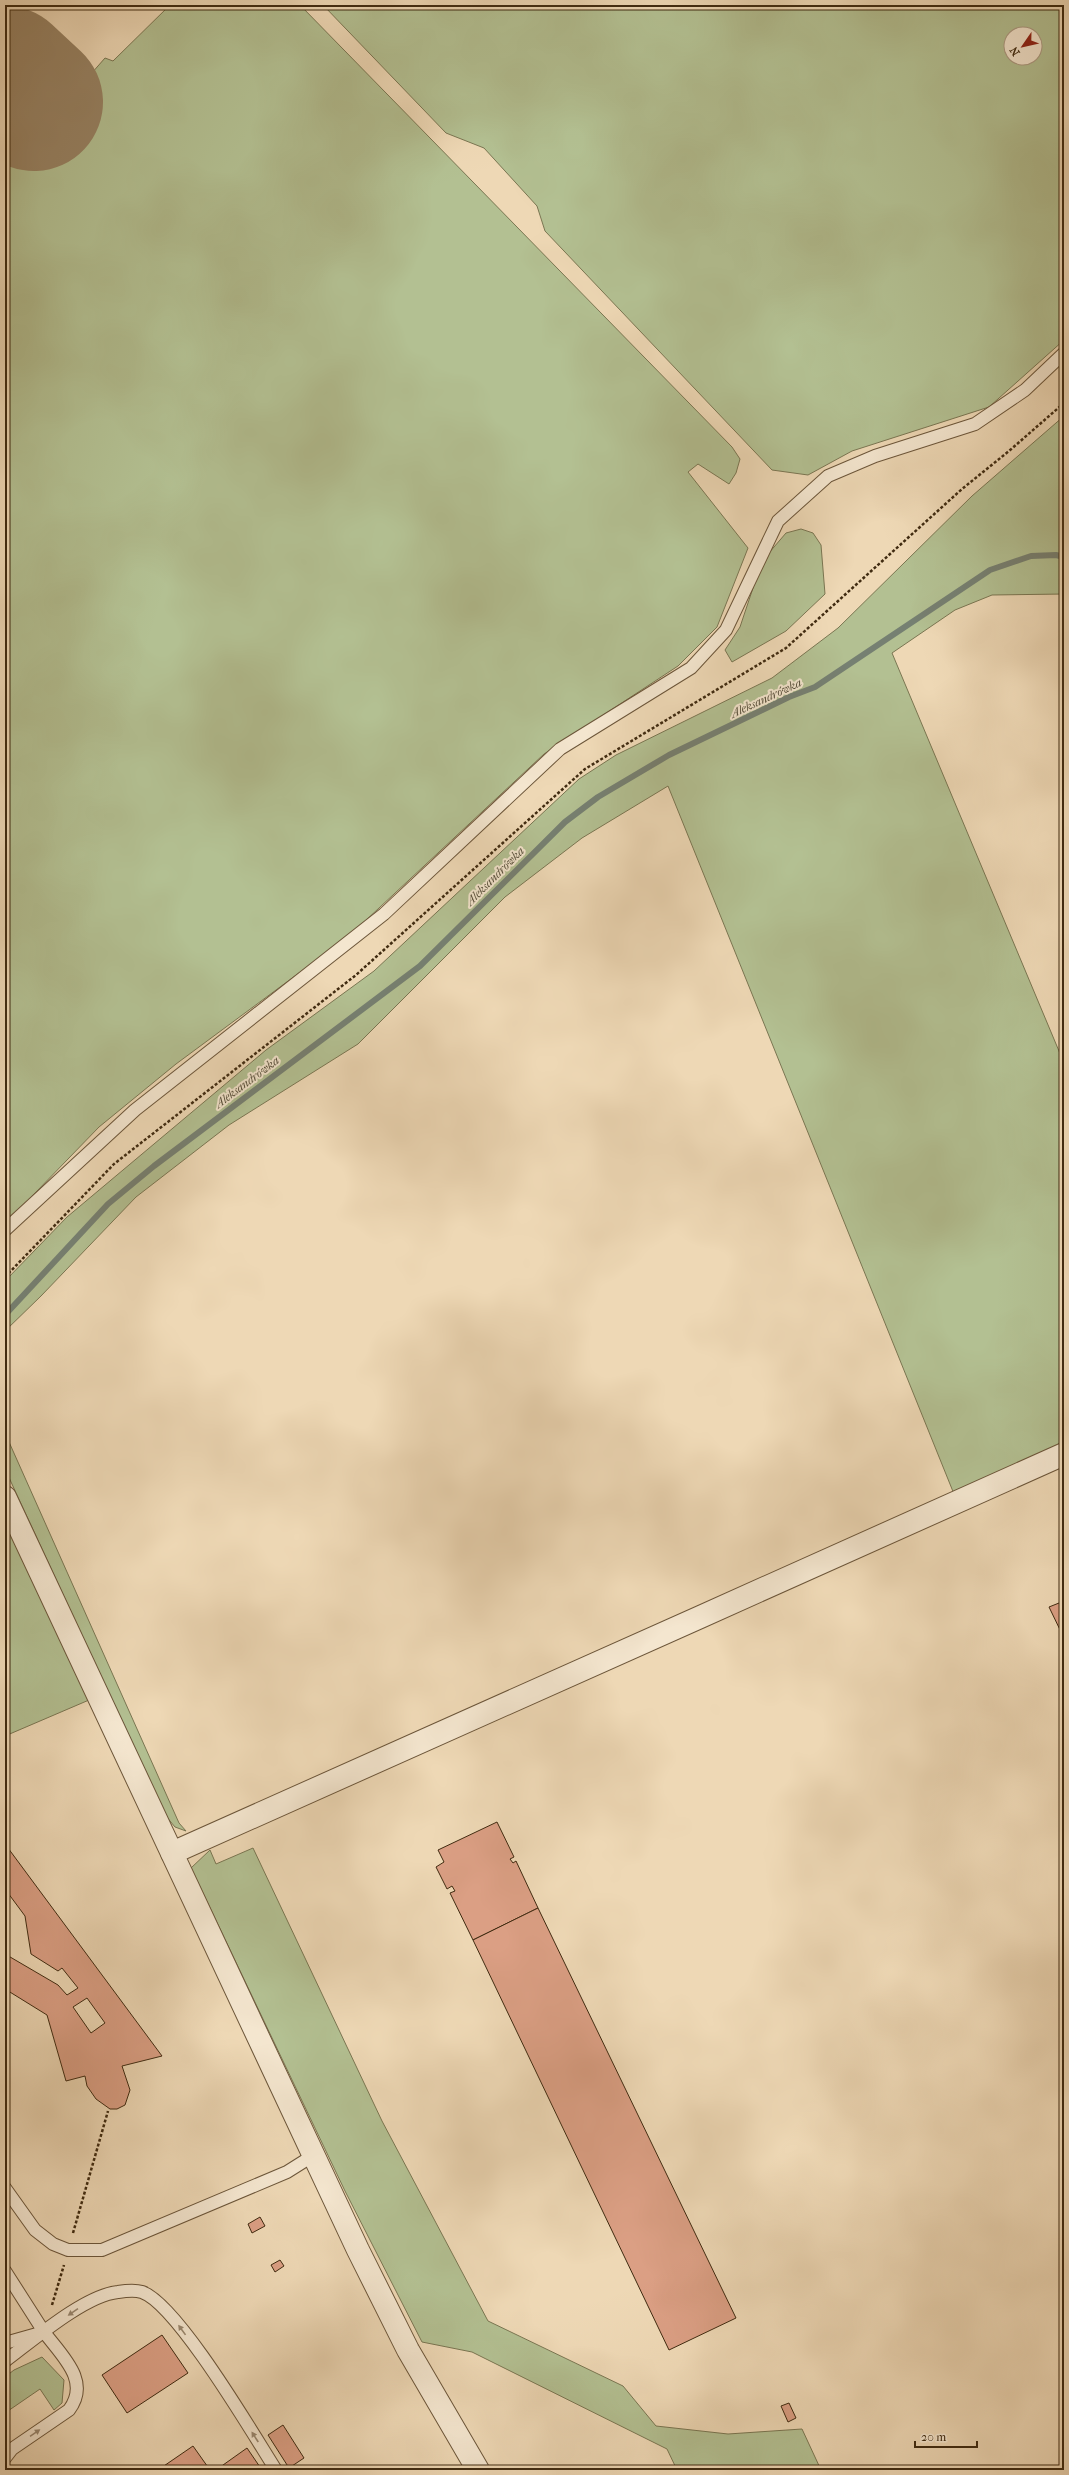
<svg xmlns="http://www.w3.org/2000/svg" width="1069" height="2475" viewBox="0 0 1069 2475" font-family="'IM FELL French Canon',serif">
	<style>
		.green { fill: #b3c092; stroke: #7a7652; fill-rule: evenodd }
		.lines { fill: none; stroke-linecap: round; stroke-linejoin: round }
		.stream { stroke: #768072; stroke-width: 6 }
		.runway { stroke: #978263; stroke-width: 138 }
		.building { fill: #db9f84; stroke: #402b11; fill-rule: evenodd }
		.service-casing { stroke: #6c563a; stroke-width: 14 }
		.minor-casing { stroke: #6c563a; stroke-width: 24 }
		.path { stroke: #402b11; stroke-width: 2.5; stroke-dasharray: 3 2; stroke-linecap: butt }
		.service { stroke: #f4e6cf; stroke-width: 12 }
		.minor { stroke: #f4e6cf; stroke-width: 22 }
		.oneway { fill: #9a8870 }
		.labels { text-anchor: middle; stroke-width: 4; stroke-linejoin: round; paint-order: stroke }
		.water-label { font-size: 12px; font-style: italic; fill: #564e3a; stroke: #f4e6cf }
	</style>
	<rect width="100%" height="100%" fill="#eed8b5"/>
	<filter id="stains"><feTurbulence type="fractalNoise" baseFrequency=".005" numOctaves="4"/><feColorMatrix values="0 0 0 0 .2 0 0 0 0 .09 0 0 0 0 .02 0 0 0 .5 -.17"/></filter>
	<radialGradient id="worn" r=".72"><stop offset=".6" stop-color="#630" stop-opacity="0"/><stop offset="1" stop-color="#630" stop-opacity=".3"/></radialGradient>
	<g class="green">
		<path d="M170 5H300L732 447 740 459 736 473 729 484 698 464 688 472 748 548 717 627 678 666 544 754 349 936 176 1064 99 1127 5 1224V172L105 58 113 61Z"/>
		<path d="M323 5H1064V340L989 407 852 451 808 475 772 470 545 231 537 206 484 148 446 133ZM1011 34H1035V58H1011Z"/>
		<path d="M1064 416V594L992 595 955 610 892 653 1064 1063V1442L954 1494 668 786 582 838 505 897 358 1044 229 1125 136 1197 41 1296 5 1331V1281L67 1217 266 1050 374 971 579 779 616 755 772 678 838 628 972 496Z"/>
		<path d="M801 529 813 533 821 545 825 594 786 631 732 662 725 650 740 627 757 576 768 554 786 533Z"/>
		<path d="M5 1433 179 1823 186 1831 175 1827 165 1815 5 1469Z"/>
		<path d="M5 1516 89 1700 5 1736Z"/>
		<path d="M253 1848 382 2121 488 2321 623 2386 656 2426 728 2434 802 2429 821 2470H677L667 2449 472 2352 422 2342 345 2191 191 1868 210 1850 216 1864Z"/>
		<path d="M42 2357 64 2380 62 2403 54 2410 40 2389 5 2413V2377L14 2370Z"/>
	</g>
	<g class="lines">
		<path class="stream" d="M5 1315 108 1204 154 1166 420 966 565 822 598 797 669 755 789 697 815 687 990 570 1031 556 1056 555 1064 557"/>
		<path class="runway" d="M5 75 34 102"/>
	</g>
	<g class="building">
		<path d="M1064 1601V1638L1049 1607Z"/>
		<path d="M497 1822 514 1857 510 1859 513 1863 516 1861 538 1908 473 1940 450 1893 455 1891 452 1886 447 1889 436 1867 444 1862 438 1850Z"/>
		<path d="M8 1848 162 2056 122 2066 130 2090 125 2105 117 2109H110L96 2099 87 2086 85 2076 66 2081 47 2015 5 1989V1954L58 1985 67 1995 78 1988 62 1968 58 1971 31 1954 25 1916 5 1889V1850ZM87 1998 105 2023 91 2033 73 2007Z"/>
		<path d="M538 1908 736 2318 669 2350 473 1940Z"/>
		<path d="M260 2217 265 2226 252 2233 248 2224Z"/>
		<path d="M280 2260 284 2266 275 2272 271 2265Z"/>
		<path d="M162 2335 188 2373 127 2413 102 2375Z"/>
		<path d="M789 2403 796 2418 788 2422 781 2406Z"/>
		<path d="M283 2425 304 2458 289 2468 268 2435Z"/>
		<path d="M193 2446 210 2470H158Z"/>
		<path d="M247 2448 262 2470H216Z"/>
	</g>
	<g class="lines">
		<g class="service-casing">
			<g id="service">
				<path d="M5 1230 135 1110 384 914 560 749 691 668 726 630 778 521 828 476 875 456 975 424 1025 390 1064 353"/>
				<path d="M5 2188 35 2230 53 2244 68 2250H102L287 2172 314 2155"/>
				<path d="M5 2271 44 2332 5 2343"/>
				<path d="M5 2361C32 2341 85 2295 118 2292 124 2291 136 2290 142 2292 177 2304 253 2434 276 2470"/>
				<path d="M5 2458 12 2449 69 2410C91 2381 62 2356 44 2332"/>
			</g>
		</g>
		<g class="minor-casing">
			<g id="minor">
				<path d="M5 1497 358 2250 408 2350 478 2470"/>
				<path d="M172 1853C471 1722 766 1586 1064 1454"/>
			</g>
		</g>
		<g class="path">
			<path d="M5 1277 114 1164 356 975 585 769 786 648 962 489 1009 451 1064 403"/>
			<path d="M73 2233 108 2111"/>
			<path d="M52 2305 64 2265"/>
		</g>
		<use href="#service" class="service"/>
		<use href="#minor" class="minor"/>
	</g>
	<defs><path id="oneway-solid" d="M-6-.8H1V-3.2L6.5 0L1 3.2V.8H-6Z"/></defs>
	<g class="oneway">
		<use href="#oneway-solid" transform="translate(73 2312) rotate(146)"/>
		<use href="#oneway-solid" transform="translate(182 2330) rotate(-126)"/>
		<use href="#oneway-solid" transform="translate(35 2433) rotate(-34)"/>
		<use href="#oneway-solid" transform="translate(255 2437) rotate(-123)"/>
	</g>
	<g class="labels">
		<g class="water-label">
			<text transform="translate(766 698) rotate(-25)" y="4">Aleksandrówka</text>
			<text transform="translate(495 876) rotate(-45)" y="4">Aleksandrówka</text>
			<text transform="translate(247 1082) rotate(-37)" y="4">Aleksandrówka</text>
		</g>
	</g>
	<rect width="1069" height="2475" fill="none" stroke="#eed8b5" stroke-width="20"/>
	<rect x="6" y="6" width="1057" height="2463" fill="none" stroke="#402b11" stroke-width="2"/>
	<rect x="10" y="10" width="1049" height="2455" fill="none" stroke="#402b11"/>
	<g transform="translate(1023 46) rotate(236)"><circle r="19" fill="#f4e6cf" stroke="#ac9b83"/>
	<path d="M0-3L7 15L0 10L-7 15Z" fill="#8f2418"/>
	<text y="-6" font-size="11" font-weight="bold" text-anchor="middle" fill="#402b11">N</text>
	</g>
	<path d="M915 2441v6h62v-6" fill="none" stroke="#402b11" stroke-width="2"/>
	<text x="921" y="2441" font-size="12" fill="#402b11" stroke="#f4e6cf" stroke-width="3" paint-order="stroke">20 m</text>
	<rect width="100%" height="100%" filter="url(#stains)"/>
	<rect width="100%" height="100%" fill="url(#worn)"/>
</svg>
